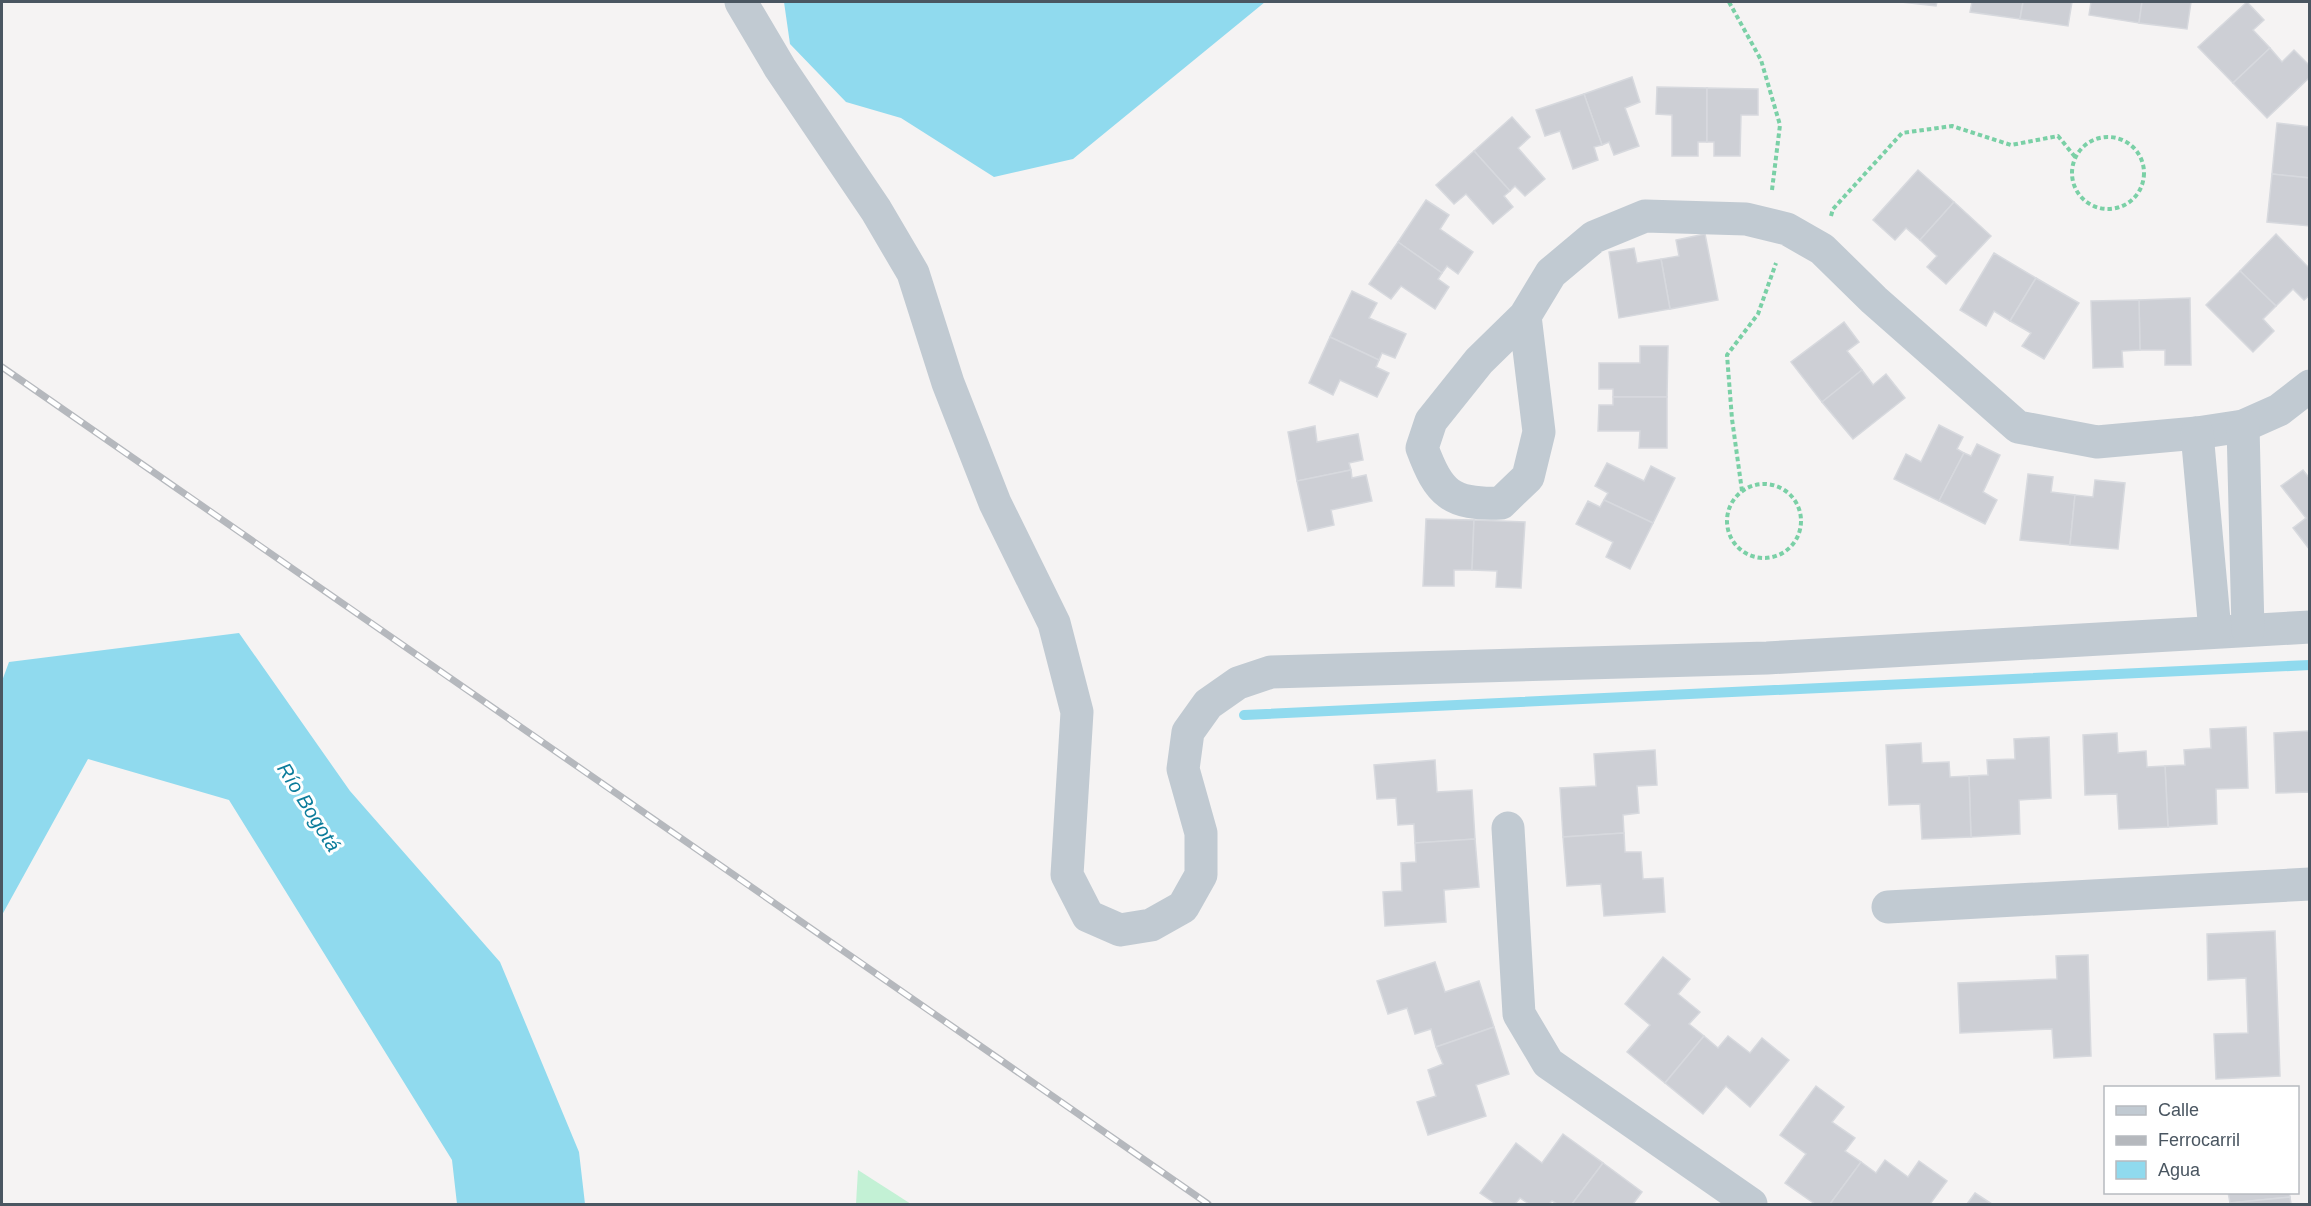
<svg xmlns="http://www.w3.org/2000/svg" width="2311" height="1206" viewBox="0 0 2311 1206" font-family="Arial,sans-serif">
	<style>
		.green { fill: #c3f1d5 }
		.water { fill: #90daee }
		.lines { fill: none; stroke-linecap: round; stroke-linejoin: round }
		.stream { stroke: #90daee; stroke-width: 10 }
		.building { fill: #cdcfd5; stroke: #d7d9de; stroke-width: 1.5 }
		.path { stroke: #7ad0a6; stroke-width: 4; stroke-dasharray: 4.5 3; stroke-linecap: butt }
		.minor { stroke: #c1cad2; stroke-width: 33 }
		.rail-casing { stroke: #b5b8bd; stroke-width: 7 }
		.rail { stroke: #fff; stroke-width: 4.5; stroke-dasharray: 14; stroke-linecap: butt }
		.labels { text-anchor: middle; stroke-width: 6; stroke-linejoin: round; paint-order: stroke }
		.water-label { font-size: 20px; font-style: italic; fill: #0c7c9b; stroke: #fff }
	</style>
	<rect width="100%" height="100%" fill="#f5f3f3"/>
	<path class="green" d="M858 1170 911 1204H856Z"/>
	<g class="water">
		<path d="M784 2H1265L1073 159 994 177 901 118 846 102 790 44Z"/>
		<path d="M239 633 350 791 500 962 579 1152 585 1204H457L452 1160 229 800 88 759 2 915V681L9 662Z"/>
	</g>
	<g class="lines">
		<path class="stream" d="M1244 715 2310 665"/>
	</g>
	<g class="building">
		<path d="M1901 2H1937L1936 6Z"/>
		<path d="M1972 2H2023L2020 19 1970 12Z"/>
		<path d="M2023 2H2072L2068 26 2020 19Z"/>
		<path d="M2091 2H2142L2139 23 2089 15Z"/>
		<path d="M2142 2H2191L2187 29 2139 23Z"/>
		<path d="M2247 2 2264 20 2253 30 2270 48 2233 83 2198 47Z"/>
		<path d="M2270 48 2282 62 2294 50 2310 66V77L2267 118 2233 83Z"/>
		<path d="M1632 77 1640 102 1625 108 1639 146 1614 155 1609 142 1602 145 1584 94Z"/>
		<path d="M1657 87 1707 88V142H1698V156H1672V115L1656 114Z"/>
		<path d="M1707 88 1758 89V115H1741L1740 156H1714V142H1707Z"/>
		<path d="M1584 94 1602 145 1594 147 1598 160 1573 169 1560 131 1545 136 1536 110Z"/>
		<path d="M1512 117 1530 137 1518 148 1545 179 1525 196 1515 186 1510 191 1474 151Z"/>
		<path d="M2277 123 2310 127V178L2272 174Z"/>
		<path d="M1474 151 1510 191 1504 196 1513 207 1493 224 1466 194 1454 204 1436 185Z"/>
		<path d="M1918 170 1954 202 1920 240 1906 228 1895 240 1873 220Z"/>
		<path d="M2272 174 2310 178V226L2267 222Z"/>
		<path d="M1426 200 1449 215 1440 229 1473 252 1458 274 1447 266 1442 273 1398 242Z"/>
		<path d="M1954 202 1991 236 1946 284 1927 267 1937 256 1920 240Z"/>
		<path d="M1705 234 1718 300 1670 309 1661 259 1679 256 1676 240Z"/>
		<path d="M2276 234 2310 269V295L2304 300 2293 289 2276 306 2240 271Z"/>
		<path d="M1398 242 1442 273 1438 279 1449 287 1435 309 1401 286 1391 299 1369 284Z"/>
		<path d="M1634 248 1637 263 1661 259 1670 309 1619 318 1609 252Z"/>
		<path d="M1994 253 2036 278 2010 321 1994 311 1986 326 1960 310Z"/>
		<path d="M2240 271 2276 306 2263 319 2274 331 2253 352 2206 305Z"/>
		<path d="M2036 278 2079 303 2044 359 2022 346 2031 333 2010 321Z"/>
		<path d="M1352 291 1377 303 1369 318 1406 334 1395 358 1382 353 1379 360 1330 337Z"/>
		<path d="M2190 298 2191 365H2165V350H2140L2139 300Z"/>
		<path d="M2139 300 2140 350 2122 351 2123 367 2093 368 2091 301Z"/>
		<path d="M1844 322 1859 342 1847 351 1862 370 1822 402 1791 362Z"/>
		<path d="M1330 337 1379 360 1376 367 1389 373 1377 397 1340 380 1333 395 1309 383Z"/>
		<path d="M1640 346H1668L1667 397H1613V389H1599V363H1640Z"/>
		<path d="M1862 370 1873 385 1886 374 1905 398 1853 439 1822 402Z"/>
		<path d="M1613 397H1667V448H1639L1640 431H1598L1599 405H1613Z"/>
		<path d="M1939 425 1963 437 1957 449 1964 453 1939 501 1894 479 1906 454 1921 462Z"/>
		<path d="M1315 426 1317 442 1358 434 1363 460 1349 463 1351 470 1297 481 1288 432Z"/>
		<path d="M1977 444 2000 455 1983 492 1997 500 1985 524 1939 501 1964 453 1971 456Z"/>
		<path d="M1607 463 1644 481 1651 466 1675 478 1653 523 1604 500 1608 493 1595 486Z"/>
		<path d="M1351 470 1352 478 1366 475 1372 501 1331 510 1334 525 1308 531 1297 481Z"/>
		<path d="M2303 470 2310 479V550L2293 528 2306 518 2281 486Z"/>
		<path d="M2028 474 2053 477 2051 492 2075 495 2070 545 2020 540Z"/>
		<path d="M2095 480 2125 483 2118 549 2070 545 2075 495 2093 497Z"/>
		<path d="M1604 500 1653 523 1630 569 1606 557 1613 542 1576 524 1588 501 1600 507Z"/>
		<path d="M1426 519 1474 520 1472 570H1454V586H1423Z"/>
		<path d="M1474 520 1525 522 1521 588 1496 587 1497 571 1472 570Z"/>
		<path d="M2246 727 2248 788 2216 789 2217 824 2168 827 2165 766 2185 765 2184 750 2211 748 2210 729Z"/>
		<path d="M2309 731 2310 745V813L2309 792 2276 793 2274 733Z"/>
		<path d="M2117 733 2118 753 2146 751 2147 767 2165 766 2168 827 2119 829 2117 794 2085 795 2083 735Z"/>
		<path d="M2049 737 2051 798 2019 800 2020 834 1971 837 1969 776 1988 775 1987 760 2015 759 2014 739Z"/>
		<path d="M1921 743 1922 763 1949 762 1950 777 1969 776 1971 837 1922 839 1920 804 1889 805 1886 745Z"/>
		<path d="M1655 750 1657 785 1637 786 1639 813 1623 815 1624 833 1563 837 1560 788 1596 786 1594 754Z"/>
		<path d="M1435 760 1437 792 1472 790 1475 839 1415 843 1414 824 1398 825 1396 798 1377 799 1374 765Z"/>
		<path d="M1624 833 1625 852H1641L1643 879 1663 878 1665 912 1604 916 1601 884 1567 886 1563 837Z"/>
		<path d="M1475 839 1479 887 1444 890 1446 922 1385 926 1383 892 1402 891 1401 863 1416 862 1415 843Z"/>
		<path d="M2275 931 2280 1076 2216 1079 2214 1034 2248 1033 2246 978 2208 980 2207 934Z"/>
		<path d="M2088 955 2091 1056 2054 1058 2052 1029 1960 1033 1958 983 2057 979 2056 956Z"/>
		<path d="M1663 957 1690 979 1678 994 1700 1012 1689 1024 1704 1036 1665 1083 1627 1052 1650 1025 1625 1004Z"/>
		<path d="M1435 962 1445 992 1479 981 1494 1027 1436 1047 1431 1029 1415 1034 1407 1008 1388 1014 1377 981Z"/>
		<path d="M1494 1027 1509 1074 1476 1085 1486 1116 1428 1135 1417 1102 1436 1096 1428 1070 1443 1064 1436 1047Z"/>
		<path d="M1704 1036 1718 1048 1728 1036 1750 1053 1762 1038 1789 1060 1750 1107 1726 1086 1703 1114 1665 1083Z"/>
		<path d="M1816 1086 1844 1107 1832 1122 1855 1138 1845 1151 1861 1162 1830 1204H1815L1785 1183 1806 1154 1780 1135Z"/>
		<path d="M1563 1134 1603 1163 1572 1204H1557L1552 1201 1549 1204H1529L1520 1198 1515 1204H1496L1480 1193 1516 1143 1542 1163Z"/>
		<path d="M1885 1160 1908 1177 1919 1161 1947 1181 1930 1204H1830L1861 1162 1876 1173Z"/>
		<path d="M1603 1163 1642 1192 1633 1204H1572Z"/>
		<path d="M2228 1192H2289L2290 1197 2230 1203Z"/>
		<path d="M1975 1193 1992 1204H1967Z"/>
		<path d="M2290 1197 2291 1204H2230V1203Z"/>
	</g>
	<g class="lines">
		<g class="path">
			<path d="M1729 2 1761 60 1780 125 1772 190"/>
			<circle cx="2108" cy="173" r="36"/>
			<path d="M1831 216 1833 209 1902 133 1952 126 2011 145 2058 136 2076 158"/>
			<circle cx="1764" cy="521" r="37"/>
			<path d="M1742 491 1732 419 1727 355 1758 314 1776 263"/>
		</g>
		<g class="minor">
			<path d="M741 2 780 68 876 210 913 273 948 383 995 503 1054 623 1077 712 1067 875 1088 916 1120 930 1151 925 1183 907 1201 875V833L1183 769 1188 732 1208 704 1238 683 1271 672 1767 658 2310 627"/>
			<path d="M1525 316 1539 432 1528 477 1501 503C1450 505 1439 493 1422 448L1431 421 1479 361 1525 316 1551 273 1594 237 1645 216 1746 219 1787 229 1822 249 1874 300 2018 427 2097 442 2197 433 2243 426 2279 410 2310 386"/>
			<path d="M2243 426 2248 630"/>
			<path d="M2197 433 2215 631"/>
			<path d="M1508 828 1519 1014 1548 1063 1751 1204"/>
			<path d="M1888 907 2310 884"/>
		</g>
		<g class="rail-casing">
			<path id="rail" d="M2 367 1208 1204"/>
		</g>
		<use href="#rail" class="rail"/>
	</g>
	<g class="labels">
		<g class="water-label">
			<text transform="translate(309 807) rotate(58)" y="7">Río Bogotá</text>
		</g>
	</g>
	<rect width="2311" height="1206" fill="none" stroke="#4a5661" stroke-width="6"/>
	<rect x="2104" y="1086" width="195" height="108" fill="#ffffff" stroke="#b7bbc0" stroke-width="1.5"/>
	<rect x="2116" y="1106" width="30" height="9" fill="#c1cad2" stroke="#b7bbc0" stroke-width="1.5"/>
	<text x="2158" y="1116" font-size="18" fill="#4a5661">Calle</text>
	<rect x="2116" y="1136" width="30" height="9" fill="#b5b8bd" stroke="#b7bbc0" stroke-width="1.5"/>
	<text x="2158" y="1146" font-size="18" fill="#4a5661">Ferrocarril</text>
	<rect x="2116" y="1161" width="30" height="18" fill="#90daee" stroke="#b7bbc0" stroke-width="1.5"/>
	<text x="2158" y="1176" font-size="18" fill="#4a5661">Agua</text>
</svg>
